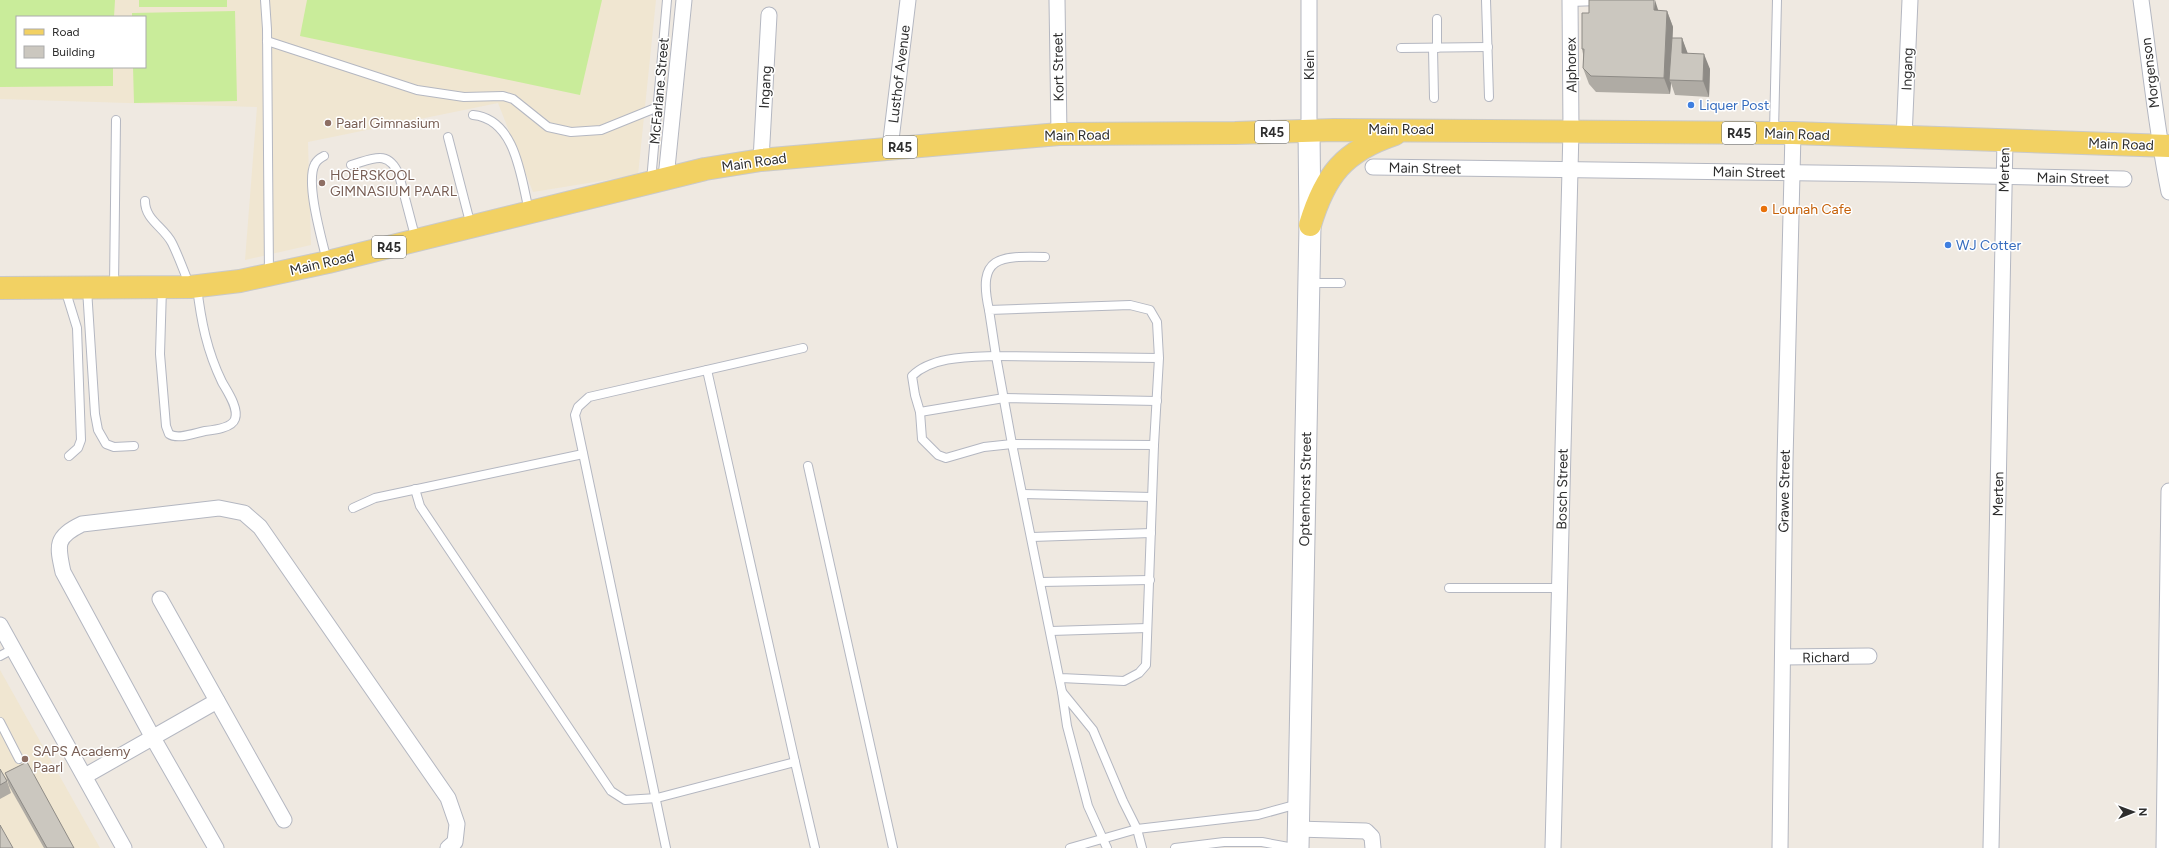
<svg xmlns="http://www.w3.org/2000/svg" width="2169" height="848" viewBox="0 0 2169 848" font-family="Figtree,sans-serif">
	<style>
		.education { fill: #f0e6d1; fill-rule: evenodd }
		.pitch { fill: #c9ec9a }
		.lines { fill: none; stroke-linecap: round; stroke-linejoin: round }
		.lane-casing { stroke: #b4b7c1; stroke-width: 10 }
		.street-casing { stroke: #b4b7c1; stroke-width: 17 }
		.secondary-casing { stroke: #b4b7c1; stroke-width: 23 }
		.primary-casing { stroke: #c9c9c9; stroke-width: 24 }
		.lane { stroke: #fff; stroke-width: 8 }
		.street { stroke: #fff; stroke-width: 15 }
		.secondary { stroke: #fff; stroke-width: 21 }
		.primary { stroke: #f2d163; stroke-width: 22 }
		.wall { fill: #afaba4 }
		.shaded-wall { fill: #8e8b86 }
		.building { fill: #cbc7bf; stroke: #8e8b86 }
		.shop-dot { fill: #3f7fe0; stroke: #fff; stroke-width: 1.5 }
		.education-dot { fill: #8d6e63; stroke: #fff; stroke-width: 1.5 }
		.food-dot { fill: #e8710a; stroke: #fff; stroke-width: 1.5 }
		.labels { text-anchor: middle; stroke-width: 3; stroke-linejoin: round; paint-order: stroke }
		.shield { fill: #fff; stroke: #6d6d6d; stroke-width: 1 }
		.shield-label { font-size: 13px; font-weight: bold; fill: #2e2e2e }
		.street-label { font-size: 14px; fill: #2e2e2e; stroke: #fff }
		.shop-label { font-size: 14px; fill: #366cbe; stroke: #fff; text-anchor: start }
		.education-label { font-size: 14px; fill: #785e54; stroke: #fff; text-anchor: start }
		.food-label { font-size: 14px; fill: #c56008; stroke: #fff; text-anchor: start }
	</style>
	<rect width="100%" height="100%" fill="#efe9e1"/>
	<g class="education">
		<path d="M0 0H656L638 175 533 192 498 103 308 142 311 245 245 260 257 107 0 99ZM17 17H145V67H17Z"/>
		<path d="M0 670 100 848H0Z"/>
	</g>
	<g class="pitch">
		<path d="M0 0H115L114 17H17V67H113V86L0 87Z"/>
		<rect x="139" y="0" width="88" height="7"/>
		<path d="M307 0H602L580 95 300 36Z"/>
		<path d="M235 11 237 101 134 103 133 67H145V17H132V13Z"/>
	</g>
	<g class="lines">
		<g class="lane-casing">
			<g id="lane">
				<path d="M265 0 267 29 269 275"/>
				<path d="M1486 0 1489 97"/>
				<path d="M1570 2 1598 1"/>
				<path d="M267 41 417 90 464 97 503 96 513 99 548 127 571 132 601 130 658 107"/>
				<path d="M1401 48 1488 47"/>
				<path d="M1433 48 1434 98"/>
				<path d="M1437 48V19"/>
				<path d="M473 115C516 119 521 178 529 211"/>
				<path d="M1774 132 1777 0"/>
				<path d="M448 137 471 226"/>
				<path d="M324 156C320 158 317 160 315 164 305 182 322 240 327 261"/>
				<path d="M351 165C373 159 388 149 399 175L416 240"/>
				<path d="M651 181 667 0"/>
				<path d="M145 201C145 220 164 227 172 243 179 257 184 272 190 286"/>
				<path d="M1310 283H1341"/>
				<path d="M114 287 116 120"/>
				<path d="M162 288 160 354 166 426 169 434C178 440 195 433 205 431 214 430 232 428 235 419 239 408 227 391 222 382 207 351 201 321 197 287"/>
				<path d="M65 289 77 328 81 440 78 448 69 456"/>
				<path d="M87 289 95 414 98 430 106 444 114 447 134 446"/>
				<path d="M989 310C977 256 999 256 1045 257"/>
				<path d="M996 356 1012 444 984 447 946 458 938 455 922 439 920 412 915 395 912 376C932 356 970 357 996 356Z"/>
				<path d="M920 412 1004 398 1157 401"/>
				<path d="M1154 445 1159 358 996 356 989 310 1130 305 1150 310 1157 322 1159 358"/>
				<path d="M808 466 893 848"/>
				<path d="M415 489 420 506 611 791 625 800 657 798 795 762 707 370"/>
				<path d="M1023 494 1152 497"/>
				<path d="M353 508 375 498 583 454"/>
				<path d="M1032 537 1151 533"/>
				<path d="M1041 582 1150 580"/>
				<path d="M1449 588H1560"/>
				<path d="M1051 631 1147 628"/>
				<path d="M0 656 13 649"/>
				<path d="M1061 678 1124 681 1139 673 1146 665 1154 445 1012 444 1062 692"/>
				<path d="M0 722 19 759"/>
				<path d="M795 762 815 848"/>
				<path d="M666 848 575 415 578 407 589 397 803 348"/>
				<path d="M1070 848 1137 829 1258 815 1298 804"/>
				<path d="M1107 848 1088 806 1067 726 1062 692 1093 730 1123 801 1137 829 1142 848"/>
				<path d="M1175 848 1224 842H1262L1294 848"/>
			</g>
		</g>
		<g class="street-casing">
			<g id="street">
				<path d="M1057 0 1059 134"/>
				<path d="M1309 0V130"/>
				<path d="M2141 0C2150 64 2156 129 2169 192"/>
				<path d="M1904 138 1910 0"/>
				<path d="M890 148 908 0"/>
				<path d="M761 160 769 15"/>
				<path d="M1373 167 1889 174 2124 179"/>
				<path d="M666 178 684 0"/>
				<path d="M160 599 284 820"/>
				<path d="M0 625 124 848"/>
				<path d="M1783 657 1869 656"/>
				<path d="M85 776 217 701"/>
				<path d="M1297 829 1366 831 1372 837 1373 848"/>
				<path d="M216 848 153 738 63 572C57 545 55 537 82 524L219 508 244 513 260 527 448 798 457 824 455 842 448 848"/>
				<path d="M1553 848 1571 130 1570 0"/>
				<path d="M1780 848 1785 461 1793 133"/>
				<path d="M1991 848 2005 140"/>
				<path d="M2164 848 2169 491"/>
			</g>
		</g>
		<g class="secondary-casing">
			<path id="secondary" d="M1298 848 1310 225 1309 130"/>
		</g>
		<g class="primary-casing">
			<g id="primary">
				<path d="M1310 225C1325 175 1344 151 1395 134"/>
				<path d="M0 288 190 287 240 281 328 262 705 169 761 160 1059 134 1235 133 1334 130 1793 133 2169 146"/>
			</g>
		</g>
		<use href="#lane" class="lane"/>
		<use href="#street" class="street"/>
		<use href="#secondary" class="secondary"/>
		<use href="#primary" class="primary"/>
	</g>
	<g class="wall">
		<path d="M1658 11H1667L1673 27 1672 38H1682L1687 53 1710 69 1709 97 1675 95 1671 83 1670 94 1596 92 1589 84 1583 68V54L1582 49 1589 13Z"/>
		<path d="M0 769 7 781 11 793 0 799Z"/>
		<path d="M5 773 74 848H44L9 786Z"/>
	</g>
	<g class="shaded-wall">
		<path d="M1655 0 1660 16 1654 10Z"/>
		<path d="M1667 11 1673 27 1671 80H1669L1671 83 1670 94 1664 78Z"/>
		<path d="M1682 38 1688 54 1682 53Z"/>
		<path d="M1704 54 1710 69 1709 97 1703 81Z"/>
	</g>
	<g class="building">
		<path d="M1589 0H1654V10L1667 11 1664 78 1591 76 1583 68 1584 49H1582V13H1589Z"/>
		<path d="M1672 38H1682V53L1704 54 1703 81 1669 80Z"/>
		<path d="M27 762 74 848H47L5 773Z"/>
		<path d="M0 769 7 781 0 785Z"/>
		<path d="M0 825 13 848H0Z"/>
	</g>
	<g class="shop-dot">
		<circle cx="1691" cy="105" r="4"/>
		<circle cx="1948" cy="245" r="4"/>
	</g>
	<g class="education-dot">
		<circle cx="328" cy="123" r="4"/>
		<circle cx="322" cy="183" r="4"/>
		<circle cx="25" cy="759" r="4"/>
	</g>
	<circle class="food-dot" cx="1764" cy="209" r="4"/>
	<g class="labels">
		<g class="shield">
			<rect x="1255" y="121" width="34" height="22" rx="3"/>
			<rect x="1722" y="122" width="34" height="22" rx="3"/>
			<rect x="883" y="136" width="34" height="22" rx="3"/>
			<rect x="372" y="236" width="34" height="22" rx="3"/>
		</g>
		<g class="shield-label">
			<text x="1272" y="137">R45</text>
			<text x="1739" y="138">R45</text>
			<text x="900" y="152">R45</text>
			<text x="389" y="252">R45</text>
		</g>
		<g class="street-label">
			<text transform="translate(1309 65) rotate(-90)" y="5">Klein</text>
			<text transform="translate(1571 65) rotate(-91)" y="5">Alphorex</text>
			<text transform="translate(1058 67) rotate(-91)" y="5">Kort Street</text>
			<text transform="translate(1907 69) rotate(-88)" y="5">Ingang</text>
			<text transform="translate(2150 73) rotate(-97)" y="5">Morgenson</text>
			<text transform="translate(899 74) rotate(-83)" y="5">Lusthof Avenue</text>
			<text transform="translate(765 87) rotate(-87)" y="5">Ingang</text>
			<text transform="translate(659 91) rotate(-85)" y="5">McFarlane Street</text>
			<text x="1401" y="134">Main Road</text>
			<text transform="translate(1797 134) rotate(2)" y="5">Main Road</text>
			<text transform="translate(1077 135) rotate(-1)" y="5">Main Road</text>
			<text transform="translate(2121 144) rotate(2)" y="5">Main Road</text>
			<text transform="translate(754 162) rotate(-8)" y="5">Main Road</text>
			<text transform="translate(1425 168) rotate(1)" y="5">Main Street</text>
			<text transform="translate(2004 170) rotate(-89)" y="5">Merten</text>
			<text transform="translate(1749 172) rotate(1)" y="5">Main Street</text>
			<text transform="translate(2073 178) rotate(1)" y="5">Main Street</text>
			<text transform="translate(322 263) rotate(-13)" y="5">Main Road</text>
			<text transform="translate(1305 489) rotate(-89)" y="5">Optenhorst Street</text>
			<text transform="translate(1562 489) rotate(-89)" y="5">Bosch Street</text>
			<text transform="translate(1784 491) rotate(-89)" y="5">Grawe Street</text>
			<text transform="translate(1998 494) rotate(-89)" y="5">Merten</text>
			<text transform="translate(1826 657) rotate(-1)" y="5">Richard</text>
		</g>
		<g class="shop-label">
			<text x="1699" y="110">Liquer Post</text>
			<text x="1956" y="250">WJ Cotter</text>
		</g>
		<g class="education-label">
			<text x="336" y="128">Paarl Gimnasium</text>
			<text x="330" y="180">HOËRSKOOL<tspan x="330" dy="16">GIMNASIUM PAARL</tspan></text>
			<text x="33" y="756">SAPS Academy<tspan x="33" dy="16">Paarl</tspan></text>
		</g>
		<g class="food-label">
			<text x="1772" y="214">Lounah Cafe</text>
		</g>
	</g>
	<rect x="16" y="16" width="130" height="52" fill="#ffffff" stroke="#ababab"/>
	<rect x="24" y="29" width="20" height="6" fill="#f2d163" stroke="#ababab"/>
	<text x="52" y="36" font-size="12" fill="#2e2e2e">Road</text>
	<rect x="24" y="46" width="20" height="12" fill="#cbc7bf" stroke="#ababab"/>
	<text x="52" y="56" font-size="12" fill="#2e2e2e">Building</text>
	<g transform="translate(2133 812) rotate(89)" stroke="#ffffff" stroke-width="3" paint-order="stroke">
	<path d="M0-3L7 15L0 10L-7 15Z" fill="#2e2e2e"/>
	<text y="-6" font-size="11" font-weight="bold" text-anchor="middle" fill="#2e2e2e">N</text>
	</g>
</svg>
